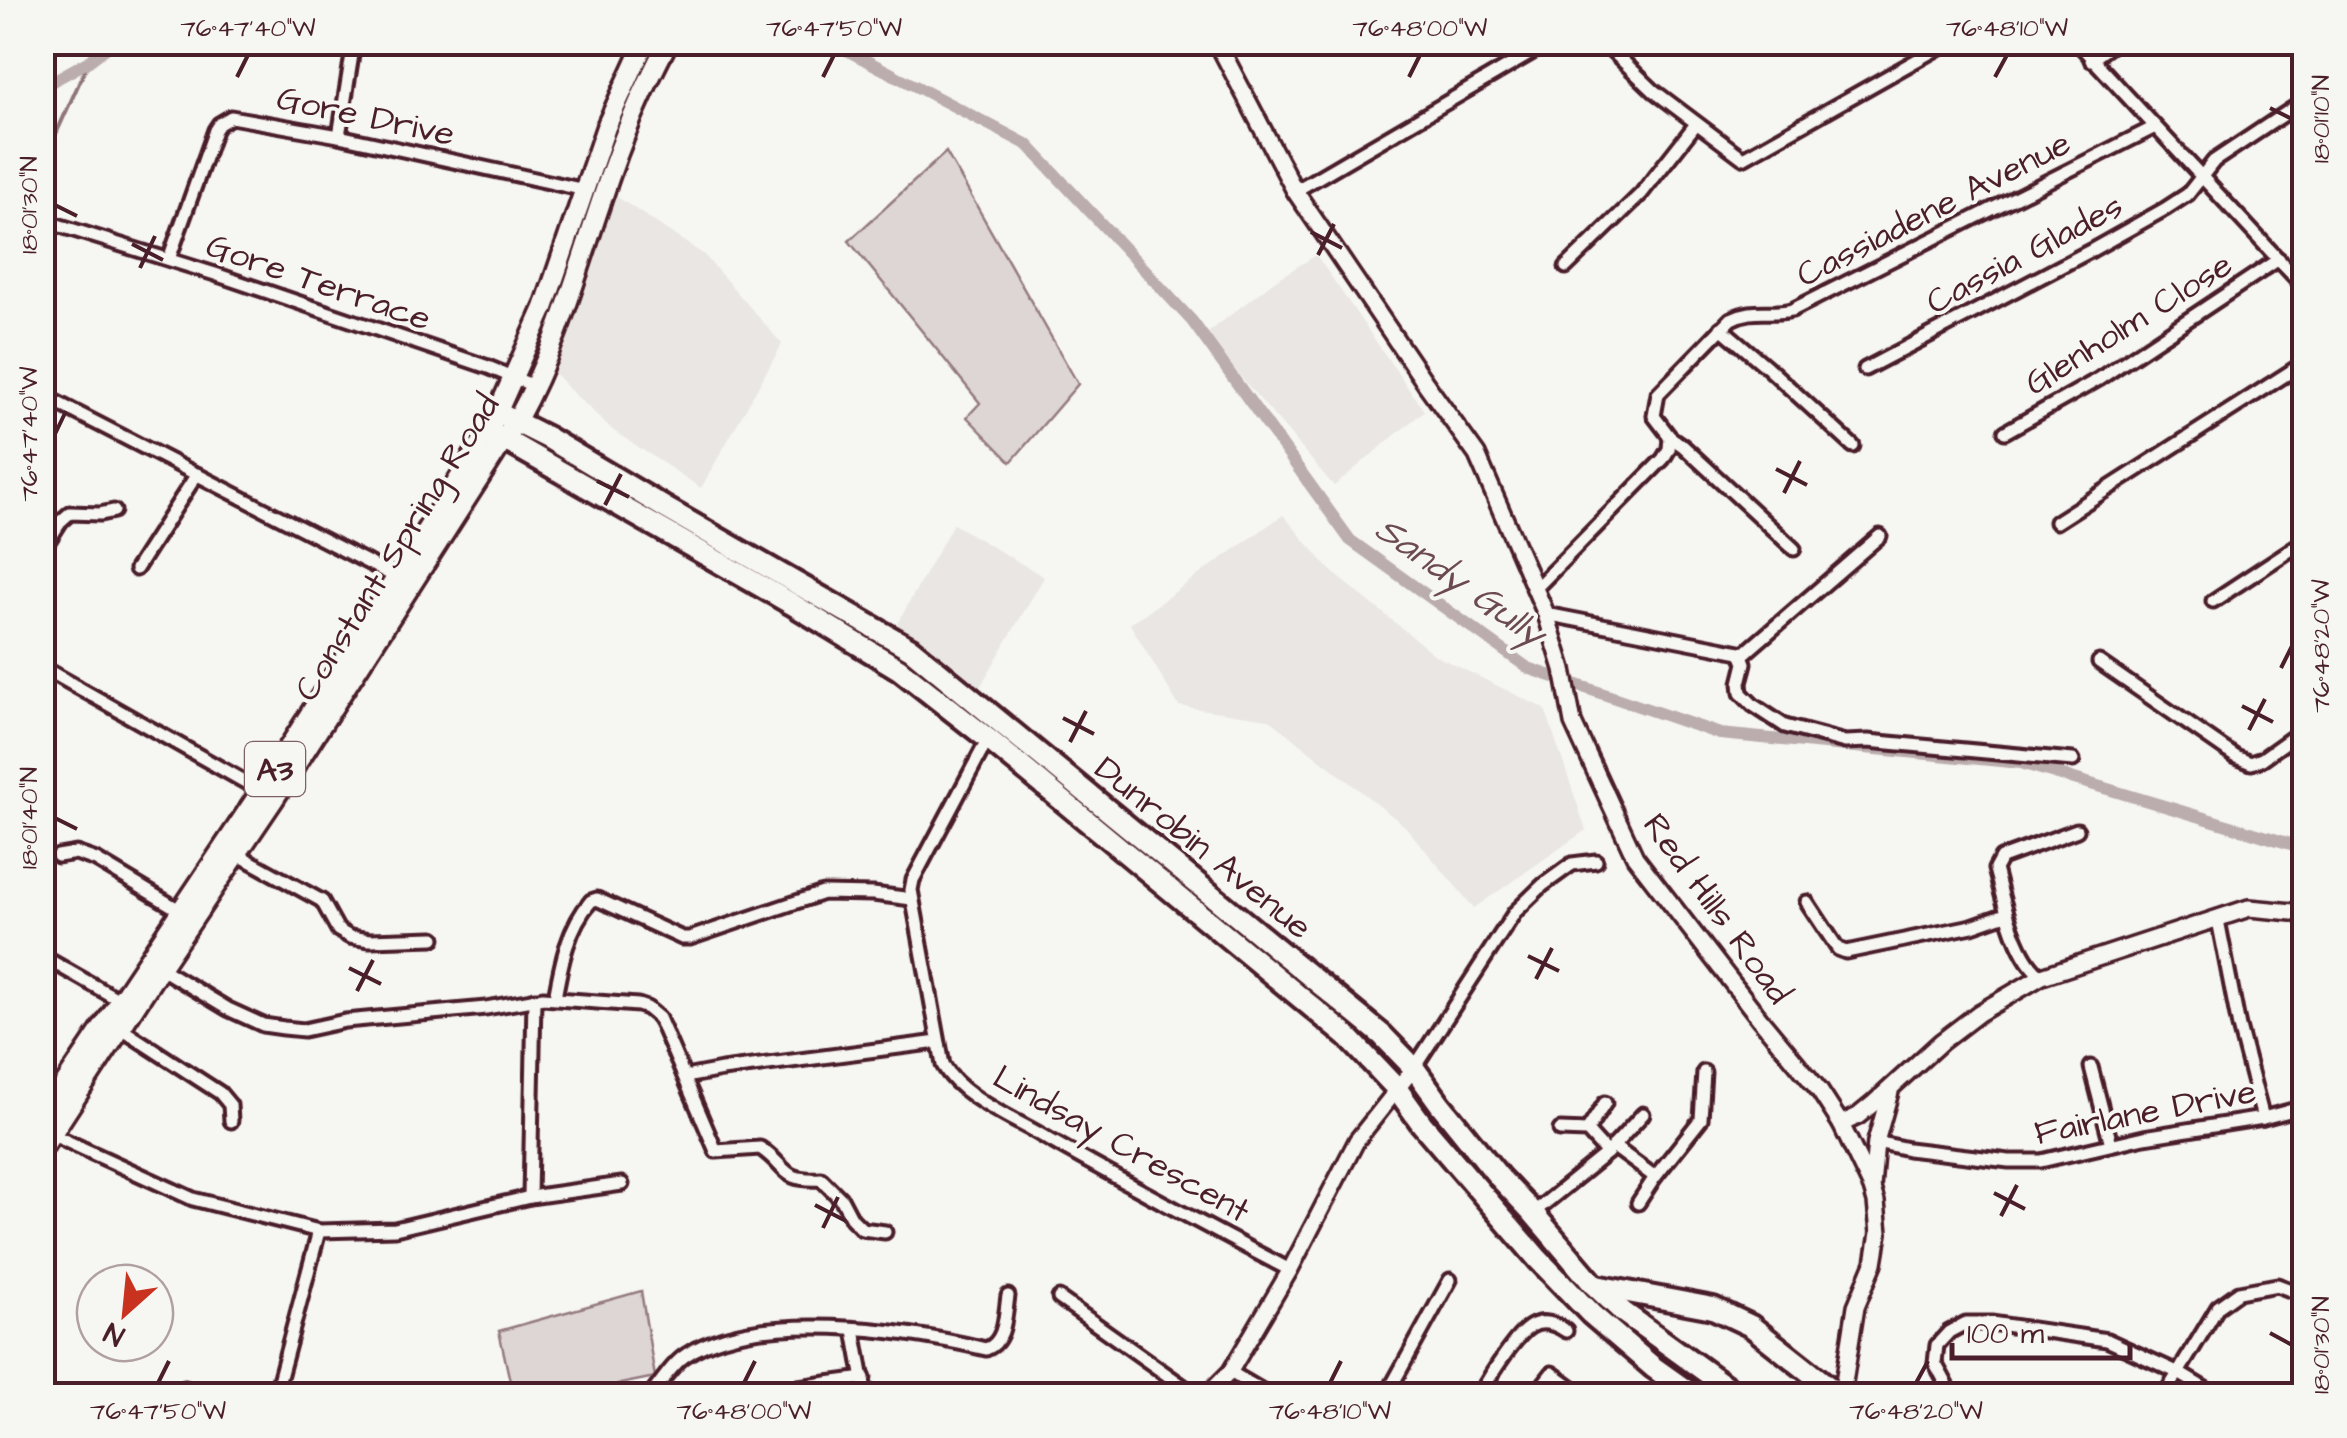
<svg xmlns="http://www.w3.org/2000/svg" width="2347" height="1438" viewBox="0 0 2347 1438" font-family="'Architects Daughter',sans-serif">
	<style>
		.built { fill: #e9e6e3 }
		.green { fill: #ddd6d5; stroke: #947a80; stroke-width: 2.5 }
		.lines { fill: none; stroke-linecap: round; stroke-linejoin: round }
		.stream { stroke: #8e747a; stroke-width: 4 }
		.canal { stroke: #bbadae; stroke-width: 12 }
		.minor-casing { stroke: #4a1f2b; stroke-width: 19 }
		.tertiary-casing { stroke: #4a1f2b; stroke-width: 21 }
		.secondary-casing { stroke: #4a1f2b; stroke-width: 22 }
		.primary-casing { stroke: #4a1f2b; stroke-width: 25 }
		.trunk-casing { stroke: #4a1f2b; stroke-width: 28 }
		.minor { stroke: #f6f6f2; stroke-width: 11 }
		.tertiary { stroke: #f6f6f2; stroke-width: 14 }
		.secondary { stroke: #f6f6f2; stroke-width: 15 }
		.primary { stroke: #f6f6f2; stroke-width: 18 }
		.trunk { stroke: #f6f6f2; stroke-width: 20 }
		.ticks { fill: none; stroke: #4a1f2b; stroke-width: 4 }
		.labels { text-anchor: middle; stroke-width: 8; stroke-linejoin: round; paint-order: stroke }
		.shield { fill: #f6f6f2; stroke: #7e6067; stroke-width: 2.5 }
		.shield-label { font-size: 32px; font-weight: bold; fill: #4a1f2b }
		.street-label { font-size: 35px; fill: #4a1f2b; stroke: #f6f6f2 }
		.water-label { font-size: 38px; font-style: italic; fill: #6c4a52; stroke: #f6f6f2 }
		.neatline { fill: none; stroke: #4a1f2b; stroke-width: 4 }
		.ticks-label { font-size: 25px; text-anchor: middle; fill: #4a1f2b }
	</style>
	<rect width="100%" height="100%" fill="#f6f6f2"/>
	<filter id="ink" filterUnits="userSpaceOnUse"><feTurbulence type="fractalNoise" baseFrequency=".01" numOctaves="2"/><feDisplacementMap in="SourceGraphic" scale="20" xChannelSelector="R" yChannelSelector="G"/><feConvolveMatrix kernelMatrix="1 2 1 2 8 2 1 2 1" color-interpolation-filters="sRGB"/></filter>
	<g filter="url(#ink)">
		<g class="built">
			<path d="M611 193 704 255 782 344 701 488 614 431 569 389 551 369Z"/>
			<path d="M1316 255 1424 411 1334 486 1205 335 1273 282Z"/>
			<path d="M1283 515 1330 570 1436 656 1545 709 1586 830 1474 908 1405 826 1269 719 1179 706 1130 624Z"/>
			<path d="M953 524 1044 577 977 692 896 626Z"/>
		</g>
		<g class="green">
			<path d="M946 152 1078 384 1011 462 967 417 980 403 849 241Z"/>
			<path d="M641 1291 655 1377 566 1395H513L499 1331Z"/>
		</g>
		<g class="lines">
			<path class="stream" d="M42 165 89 61"/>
			<g class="canal">
				<path d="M831 42 1028 145 1192 321 1350 540 1528 668 1720 734 2021 763 2304 848"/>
				<path d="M42 87 89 61 114 42"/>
			</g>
			<g class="minor-casing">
				<g id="minor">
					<path d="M1603 42 1654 91 1743 158 1949 42"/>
					<path d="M2077 42 2304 287"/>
					<path d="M2091 60 2116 42"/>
					<path d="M339 136 354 42"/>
					<path d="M1295 191 1550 42"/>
					<path d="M48 222 215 274 488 367 534 386"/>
					<path d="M169 259 215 130 219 124 231 117 339 136 585 190"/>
					<path d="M1566 267 1641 194 1696 124"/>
					<path d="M1721 328 1767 367 1853 446"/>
					<path d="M1865 369 2092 250 2165 209 2188 194 2214 161 2304 101"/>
					<path d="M42 395 396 577"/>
					<path d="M2005 432 2099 379 2279 259"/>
					<path d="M2056 522 2304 363"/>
					<path d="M1794 549 1683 446 1670 437 1654 416 1658 394 1731 319C1756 307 1768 316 1792 310L2155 127"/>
					<path d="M42 551 61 521 70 513 100 514 114 511"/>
					<path d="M136 569 197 474"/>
					<path d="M1535 589 1663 459 1669 449 1670 437"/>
					<path d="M2213 601 2304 541"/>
					<path d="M1546 614 1745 653 1880 536"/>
					<path d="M1741 653 1745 663 1740 683 1741 693 1753 705 1785 726 1845 742 1868 741 2073 760"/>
					<path d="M2099 662 2236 757 2251 763 2262 759 2304 729"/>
					<path d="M42 667 261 791"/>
					<path d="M989 737 913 880 911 890 943 1065C960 1096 1010 1117 1041 1135 1123 1182 1206 1226 1290 1270"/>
					<path d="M237 854 322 901 338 930 350 937 370 940 434 938"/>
					<path d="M58 856 76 853 96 860 181 911"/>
					<path d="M1807 902 1838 949 1846 952 1972 926 2006 914"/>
					<path d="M2218 920 2239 1027 2263 1118"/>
					<path d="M42 956 121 1001"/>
					<path d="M160 968 228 1009 263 1025 284 1028 304 1030 345 1021 486 1008 543 998 638 1005 647 1008 659 1018 716 1151 760 1148C789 1167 779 1181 821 1179L842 1200 852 1219 862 1229 885 1232"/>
					<path d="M2042 976C2016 959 2003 899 1995 869L2001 858 2077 830"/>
					<path d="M555 998C561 964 568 927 591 901L597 899 682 938H690L823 893 873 894 912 899"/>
					<path d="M120 1028 220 1093 230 1105 231 1121"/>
					<path d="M2091 1067 2111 1144"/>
					<path d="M1414 1068 1515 912 1543 885 1572 864 1596 861"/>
					<path d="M685 1077 722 1070 938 1042"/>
					<path d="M1560 1130 1587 1131 1607 1153"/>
					<path d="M1587 1131 1605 1103"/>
					<path d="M53 1135 193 1199 319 1231 395 1229 530 1197 622 1184"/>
					<path d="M1876 1142 1908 1149 2009 1161H2041L2144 1137 2263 1118 2304 1107"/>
					<path d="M1613 1146 1655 1177 1638 1203"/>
					<path d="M1655 1177 1701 1119 1704 1072"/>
					<path d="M530 1197 534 999"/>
					<path d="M1533 1213 1607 1153 1643 1114"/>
					<path d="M1059 1298 1187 1389 1188 1396"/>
					<path d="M854 1330 866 1396"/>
					<path d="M1230 1372 1271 1396"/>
					<path d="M185 1388 205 1396"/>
					<path d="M791 1388 864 1378"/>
					<path d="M275 1396 319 1231"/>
					<path d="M650 1396C661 1383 672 1364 686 1355 757 1308 906 1330 986 1349 1006 1342 1005 1315 1008 1296"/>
					<path d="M1386 1396 1450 1280"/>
					<path d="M1479 1396C1487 1381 1496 1367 1506 1353 1523 1330 1537 1311 1566 1331"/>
					<path d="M1534 1396 1552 1373 1584 1396"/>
					<path d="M1953 1396 1935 1363 1937 1345 1949 1332 1966 1323H1991L2107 1340 2177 1372 2217 1396"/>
					<path d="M2164 1396 2218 1307 2239 1292 2277 1285 2304 1295"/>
				</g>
			</g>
			<g class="tertiary-casing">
				<path id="tertiary" d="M1206 1396 1230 1372 1290 1270 1357 1140 1414 1068"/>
			</g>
			<g class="secondary-casing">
				<g id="secondary">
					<path d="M1217 42 1295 191 1426 384 1477 455 1546 614 1563 669 1573 723 1635 857 1760 1019 1819 1090 1841 1124 1872 1188 1876 1202 1879 1233 1874 1263 1856 1306 1844 1382 1840 1396"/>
					<path d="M1841 1124 1858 1116 1874 1103 1941 1042 1979 1013 2042 976 2249 908 2293 912 2304 916"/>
					<path d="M1872 1187 1876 1142 1890 1092"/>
				</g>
			</g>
			<g class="primary-casing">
				<g id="primary">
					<path d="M42 1118 261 791 489 431 544 308 606 127 645 42"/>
					<path d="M42 1149 160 968 274 799 518 418C557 348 578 268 604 193 621 141 642 91 668 42"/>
				</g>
			</g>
			<g class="trunk-casing">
				<g id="trunk">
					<path d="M498 413 548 438 667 509 911 649 1382 1035 1414 1068 1440 1104 1499 1177 1533 1213 1594 1285 1623 1312 1739 1396"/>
					<path d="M489 431 792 604 899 669 987 738 1348 1037 1397 1089 1422 1124 1538 1259 1591 1314 1653 1367 1694 1396"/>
					<path d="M1596 1286 1713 1308 1751 1326 1840 1396"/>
				</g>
			</g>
			<use href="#minor" class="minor"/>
			<use href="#tertiary" class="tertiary"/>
			<use href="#secondary" class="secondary"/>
			<use href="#primary" class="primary"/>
			<use href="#trunk" class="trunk"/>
		</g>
	</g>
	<path class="ticks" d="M237 77 248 55M823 77 834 55M1409 77 1420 55M1995 77 2007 55M2270 108 2292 119M55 205 77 216M1311 232 1342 248M132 244 163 260M1318 255 1334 224M140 268 155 236M55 434 66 411M1776 469 1807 485M597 481 629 497M1784 493 1800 461M605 505 621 474M2281 668 2292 646M2242 706 2273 722M1063 718 1094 734M2249 730 2265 699M1070 742 1086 711M55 818 77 829M1528 956 1559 971M349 968 381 984M1536 979 1552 948M357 991 373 960M1994 1193 2025 1209M815 1205 846 1221M2001 1216 2017 1185M823 1228 838 1197M2270 1333 2292 1345M158 1383 169 1361M744 1383 755 1361M1330 1383 1341 1361M1916 1383 1928 1361"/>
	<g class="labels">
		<rect class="shield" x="245" y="742" width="60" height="54" rx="8"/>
		<g class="shield-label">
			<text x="275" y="780">A3</text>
		</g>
		<g class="street-label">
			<text transform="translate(366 115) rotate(12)" y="12">Gore Drive</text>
			<text transform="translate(1933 208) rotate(-27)" y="12">Cassiadene Avenue</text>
			<text transform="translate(2024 253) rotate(-28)" y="12">Cassia Glades</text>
			<text transform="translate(319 281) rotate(19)" y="12">Gore Terrace</text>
			<text transform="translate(2128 323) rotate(-32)" y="12">Glenholm Close</text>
			<text transform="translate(396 547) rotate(-58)" y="12">Constant Spring Road</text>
			<text transform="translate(1204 847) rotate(39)" y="12">Dunrobin Avenue</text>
			<text transform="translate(1718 908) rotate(54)" y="12">Red Hills Road</text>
			<text transform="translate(2145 1111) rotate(-11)" y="12">Fairlane Drive</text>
			<text transform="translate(1122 1143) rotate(29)" y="12">Lindsay Crescent</text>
		</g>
		<g class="water-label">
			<text transform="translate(1461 580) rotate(35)" y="13">Sandy Gully</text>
		</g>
	</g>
	<rect width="2347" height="1438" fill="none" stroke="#f6f6f2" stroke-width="110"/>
	<g transform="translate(125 1313) rotate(207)"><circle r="48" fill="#f6f6f2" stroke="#b1a0a2" stroke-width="2.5"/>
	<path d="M0-8L18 38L0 25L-18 38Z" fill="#c8321e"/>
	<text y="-15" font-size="28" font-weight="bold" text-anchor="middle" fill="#4a1f2b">N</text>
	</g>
	<path d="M1952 1343v15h178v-15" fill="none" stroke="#4a1f2b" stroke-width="5"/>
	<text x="1967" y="1343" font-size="30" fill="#4a1f2b" stroke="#f6f6f2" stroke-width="8" paint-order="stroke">100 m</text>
	<rect x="55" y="55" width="2237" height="1328" class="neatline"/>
	<g class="ticks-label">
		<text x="248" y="36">76°47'40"W</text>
		<text x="834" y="36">76°47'50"W</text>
		<text x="1420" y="36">76°48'00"W</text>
		<text x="2007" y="36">76°48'10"W</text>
		<text transform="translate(2320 119) rotate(-90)" y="9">18°01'10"N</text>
		<text transform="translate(28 205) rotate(-90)" y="9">18°01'30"N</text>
		<text transform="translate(28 434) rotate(-90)" y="9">76°47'40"W</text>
		<text transform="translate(2320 646) rotate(-90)" y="9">76°48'20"W</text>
		<text transform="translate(28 818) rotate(-90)" y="9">18°01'40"N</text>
		<text transform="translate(2320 1345) rotate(-90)" y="9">18°01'30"N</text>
		<text x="158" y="1419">76°47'50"W</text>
		<text x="744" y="1419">76°48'00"W</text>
		<text x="1330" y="1419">76°48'10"W</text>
		<text x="1916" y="1419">76°48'20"W</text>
	</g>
</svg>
